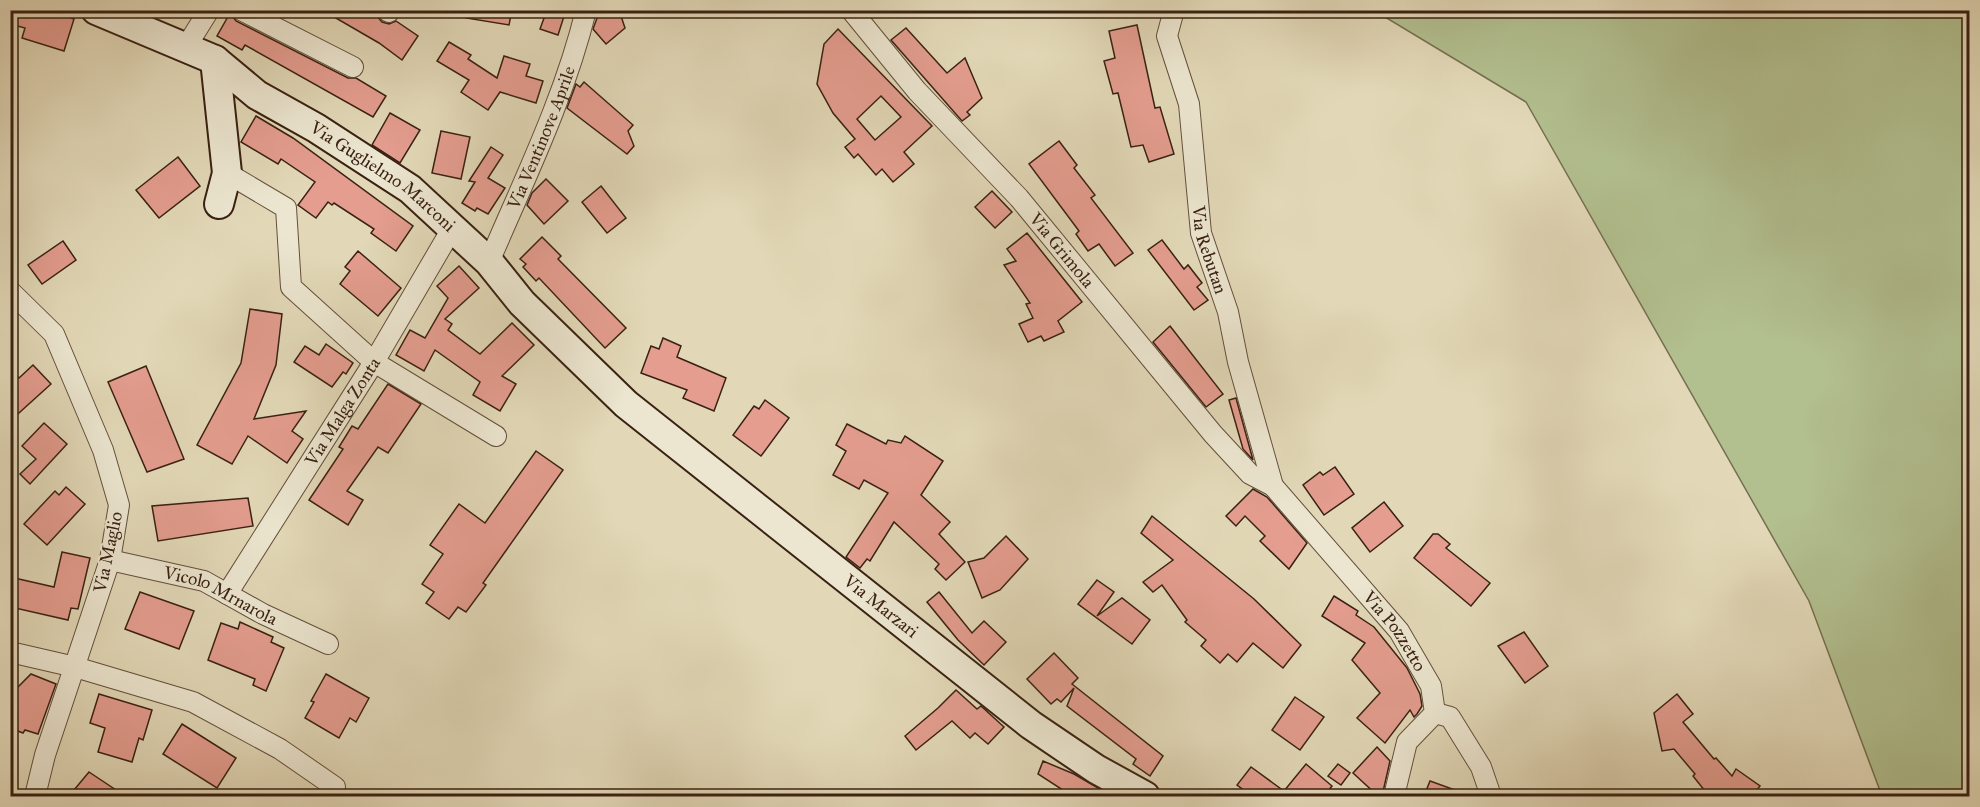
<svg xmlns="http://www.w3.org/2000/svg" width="1980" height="807" viewBox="0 0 1980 807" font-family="'IM FELL Great Primer',serif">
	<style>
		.green { fill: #b2bf8f; stroke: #767051; stroke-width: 1.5 }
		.building { fill: #e49d8f; stroke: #3a2113; stroke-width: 1.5; fill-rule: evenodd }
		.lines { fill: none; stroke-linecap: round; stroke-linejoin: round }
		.street-casing { stroke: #644f3c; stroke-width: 22 }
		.secondary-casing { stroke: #3a2113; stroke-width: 32 }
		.street { stroke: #ece6d0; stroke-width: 20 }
		.secondary { stroke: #ece6d0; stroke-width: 28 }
		.labels { text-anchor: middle; stroke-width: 4.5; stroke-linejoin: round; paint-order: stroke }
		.street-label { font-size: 18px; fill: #3a2113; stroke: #ece6d0 }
	</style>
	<rect width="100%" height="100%" fill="#e2d8b7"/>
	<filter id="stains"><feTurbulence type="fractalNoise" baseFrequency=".00333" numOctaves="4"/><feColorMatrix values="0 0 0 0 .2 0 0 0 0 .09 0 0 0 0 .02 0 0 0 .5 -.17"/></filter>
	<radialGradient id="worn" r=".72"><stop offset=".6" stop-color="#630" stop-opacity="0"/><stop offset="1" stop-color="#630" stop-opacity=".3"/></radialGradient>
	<path class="green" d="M1375 11H1969V796H1882L1809 601 1526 102Z"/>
	<g class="building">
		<path d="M10 10H47L74 19 64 51 22 38 25 28 10 24Z"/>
		<path d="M322 10H372L382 22 389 24 396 21 418 36 402 60 379 43Z"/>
		<path d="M467 10H512L509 25 466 18Z"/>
		<path d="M547 10H566L558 35 540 29Z"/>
		<path d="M600 10H619L625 28 606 44 593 29Z"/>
		<path d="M230 13 236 21 348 78H356L386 96 373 117 245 45 242 50 217 36Z"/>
		<path d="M1137 25 1155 108 1160 107 1174 154 1149 162 1143 145 1131 147 1118 93 1113 94 1104 61 1115 58 1109 31Z"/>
		<path d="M906 28 947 73 965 58 982 98 967 112 970 115 962 121 891 40Z"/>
		<path d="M838 29 932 126 904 152 914 164 893 182 882 169 876 175 858 154 854 158 845 147 855 139 833 113 817 84 824 44ZM881 96 901 117 875 140 857 119Z"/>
		<path d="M449 42 471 55 468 59 497 78 504 56 530 64 526 76 543 81 536 103 500 92 488 110 461 92 469 80 437 61Z"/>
		<path d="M584 82 633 125 628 131 634 146 627 154 567 108 576 84 580 87Z"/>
		<path d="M390 113 420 130 400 163 372 145Z"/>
		<path d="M256 116 293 138 413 226 396 251 371 233 374 229 334 203 332 205 328 202 316 218 298 205 315 182 281 159 278 164 241 142Z"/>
		<path d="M441 131 470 137 461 179 432 173Z"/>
		<path d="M1059 141 1077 165 1074 168 1095 195 1091 198 1133 253 1115 266 1099 244 1088 251 1076 234 1079 231 1029 164Z"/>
		<path d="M491 147 503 155 488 178 505 188 488 214 477 208 475 211 462 203 475 182 469 181Z"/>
		<path d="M178 157 200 186 159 218 136 190Z"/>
		<path d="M546 179 568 201 544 224 527 205 532 193Z"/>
		<path d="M601 186 626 218 607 233 582 202Z"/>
		<path d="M992 191 1012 212 995 228 975 207Z"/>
		<path d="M1027 233 1082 302 1058 321 1064 332 1044 341 1041 336 1028 342 1019 324 1033 318 1026 304 1030 303 1004 265 1016 261 1007 249Z"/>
		<path d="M542 237 561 256 558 259 626 328 605 348 539 278 536 281 523 267 526 264 520 259Z"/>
		<path d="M1162 240 1184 269 1188 265 1202 283 1197 287 1208 300 1194 310 1148 250Z"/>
		<path d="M63 241 76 260 42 284 28 265Z"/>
		<path d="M358 251 401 288 378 316 340 284 350 271 345 267Z"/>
		<path d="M459 266 479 288 445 319 452 324 448 330 480 354 512 323 534 345 502 376 516 384 500 411 473 395 480 382 435 350 424 371 396 355 410 330 425 338 448 298 437 286Z"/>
		<path d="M250 309 282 314 276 365 254 419 306 411 292 431 303 439 287 463 248 436 232 464 197 445 241 363Z"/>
		<path d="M1170 326 1223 394 1206 407 1153 342Z"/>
		<path d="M663 338 681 346 677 357 726 378 714 411 683 398 687 390 641 373 651 346 659 349Z"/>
		<path d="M326 344 353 363 346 374 343 372 332 387 294 362 305 346 319 355Z"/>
		<path d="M33 365 51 384 10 421V369L19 378Z"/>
		<path d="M146 366 184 459 147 472 108 382Z"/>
		<path d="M388 384 421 404 388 453 378 447 347 491 363 500 348 525 309 500 343 449 339 447 352 426 358 429Z"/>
		<path d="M1236 398 1253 460 1243 449 1229 400Z"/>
		<path d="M765 400 789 418 761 456 733 435 754 406 759 409Z"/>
		<path d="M44 423 67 444 30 484 20 474 36 459 22 446Z"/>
		<path d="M847 424 886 444 888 440 901 443 905 436 943 461 921 495 950 522 939 534 965 562 946 580 935 569 939 564 894 522 870 561 867 559 860 568 846 557 888 493 864 480 859 489 833 475 846 451 836 445Z"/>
		<path d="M536 451 563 470 483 583 486 585 466 612 458 607 449 619 426 603 434 592 422 584 443 554 430 545 459 504 485 523Z"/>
		<path d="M1335 467 1354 494 1324 515 1303 485 1320 472 1323 475Z"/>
		<path d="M66 487 85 504 47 545 24 524 55 491 59 495Z"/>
		<path d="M1253 489 1267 497 1307 543 1289 569 1260 541 1265 536 1245 516 1236 526 1226 516Z"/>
		<path d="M248 498 253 526 158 541 152 506Z"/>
		<path d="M1384 502 1403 526 1370 552 1352 528Z"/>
		<path d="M1152 516 1254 599 1301 645 1283 668 1253 643 1237 662 1228 654 1220 663 1201 646 1206 640 1185 622 1187 620 1162 585 1153 592 1143 582 1173 560 1141 533Z"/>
		<path d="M1433 534H1438L1450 544 1446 548 1490 583 1471 606 1414 558Z"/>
		<path d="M1006 536 1028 559 1000 590 982 598 968 562 984 558Z"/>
		<path d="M62 552 90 558 78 609 71 608 68 620 15 608 17 601 10 600V577L54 587Z"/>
		<path d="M1097 580 1114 592 1097 616 1122 598 1150 620 1132 644 1078 604Z"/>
		<path d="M140 592 194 611 179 649 125 629Z"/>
		<path d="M939 592 972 633 984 621 1006 642 984 665 958 640 927 602Z"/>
		<path d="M1334 596 1358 611 1356 615 1374 627 1407 668 1420 694 1422 706 1417 714 1414 717 1410 710 1385 743 1357 718 1380 693 1352 660 1365 643 1322 616Z"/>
		<path d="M240 622 273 637 271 642 284 648 266 691 253 685 255 679 208 660 221 623 238 629Z"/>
		<path d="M1524 632 1548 666 1525 683 1498 646Z"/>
		<path d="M1054 653 1078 678 1072 684 1163 756 1150 776 1133 764 1136 759 1067 706 1074 688 1061 702 1057 699 1051 704 1027 679Z"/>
		<path d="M31 674 56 684 38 734 25 730 23 733 10 728V695Z"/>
		<path d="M326 674 369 698 356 722 350 718 339 738 305 718 314 702 311 701Z"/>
		<path d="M956 690 977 709 981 706 1004 727 988 744 975 733 970 738 952 721 916 750 905 736 938 708Z"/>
		<path d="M99 694 152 710 143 740 139 738 132 762 98 752 105 728 90 723Z"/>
		<path d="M1677 694 1693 714 1683 722 1714 759 1716 758 1732 776 1736 769 1760 786 1752 796H1709L1693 776 1695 774 1674 749 1662 751 1654 713Z"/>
		<path d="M1295 697 1324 717 1300 750 1272 730Z"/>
		<path d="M182 724 236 758 217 788 163 754Z"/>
		<path d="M1377 747 1390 761 1382 796H1378L1353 773Z"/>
		<path d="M1043 761 1074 774 1112 796H1072L1038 774Z"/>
		<path d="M1306 764 1332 786 1324 796H1252L1237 785 1251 767 1284 791Z"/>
		<path d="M1338 764 1350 773 1341 785 1328 776Z"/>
		<path d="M89 772 125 796H69Z"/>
		<path d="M1430 781 1469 795 1468 796H1424Z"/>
	</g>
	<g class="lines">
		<g class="street-casing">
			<g id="street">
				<path d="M241 10 353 67"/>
				<path d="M386 10 389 12"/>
				<path id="s1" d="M851 10 917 91 1019 198 1213 434 1250 474 1273 486 1399 631 1431 686 1435 713 1407 742 1394 796"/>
				<path id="s2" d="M1174 10 1167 36 1189 104 1201 233 1228 312 1238 362 1273 486"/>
				<path d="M186 47 209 10"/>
				<path d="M227 173 286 208 291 287 374 362 496 436"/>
				<path id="s3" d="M489 262C524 180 565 97 586 10"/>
				<path d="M10 291 54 334 103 450 119 505 110 560 45 755 35 796"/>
				<path id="s4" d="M110 560 204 581 263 614 328 644"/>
				<path id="s5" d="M227 594 374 362 453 227"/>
				<path d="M10 652 75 667 193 702 280 749 335 787"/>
				<path d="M1435 713 1450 717 1481 767 1491 796"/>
			</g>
		</g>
		<g class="secondary-casing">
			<g id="secondary">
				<path id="s6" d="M96 10 215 60 257 95 316 128 410 189 489 262 522 303 626 404 1031 725 1096 769 1145 796"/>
				<path d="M215 60 227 173 219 204"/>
			</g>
		</g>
		<use href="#street" class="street"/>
		<use href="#secondary" class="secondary"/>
	</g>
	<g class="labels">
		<g class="street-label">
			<text dy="6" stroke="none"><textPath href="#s3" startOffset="135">Via Ventinove Aprile</textPath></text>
			<text dy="6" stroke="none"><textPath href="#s6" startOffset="334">Via Guglielmo Marconi</textPath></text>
			<text dy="6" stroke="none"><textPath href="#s2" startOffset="246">Via Rebutan</textPath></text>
			<text dy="6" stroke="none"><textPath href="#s1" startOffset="320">Via Grimola</textPath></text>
			<text dy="6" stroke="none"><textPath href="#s5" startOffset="216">Via Malga Zonta</textPath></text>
			<text transform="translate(108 552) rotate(-78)" y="6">Via Maglio</text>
			<text dy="6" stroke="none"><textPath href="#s4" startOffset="117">Vicolo Mrnarola</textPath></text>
			<text dy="6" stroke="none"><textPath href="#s6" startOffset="994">Via Marzari</textPath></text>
			<text dy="6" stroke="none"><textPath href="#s1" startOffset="828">Via Pozzetto</textPath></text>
		</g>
	</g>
	<rect width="1980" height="807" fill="none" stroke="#e2d8b7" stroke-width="36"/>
	<rect x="12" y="12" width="1956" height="783" fill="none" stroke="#3a2113" stroke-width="3"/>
	<rect x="18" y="18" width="1944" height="771" fill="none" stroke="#3a2113" stroke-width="1.5"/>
	<rect width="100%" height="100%" filter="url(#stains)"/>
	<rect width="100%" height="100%" fill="url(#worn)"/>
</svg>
